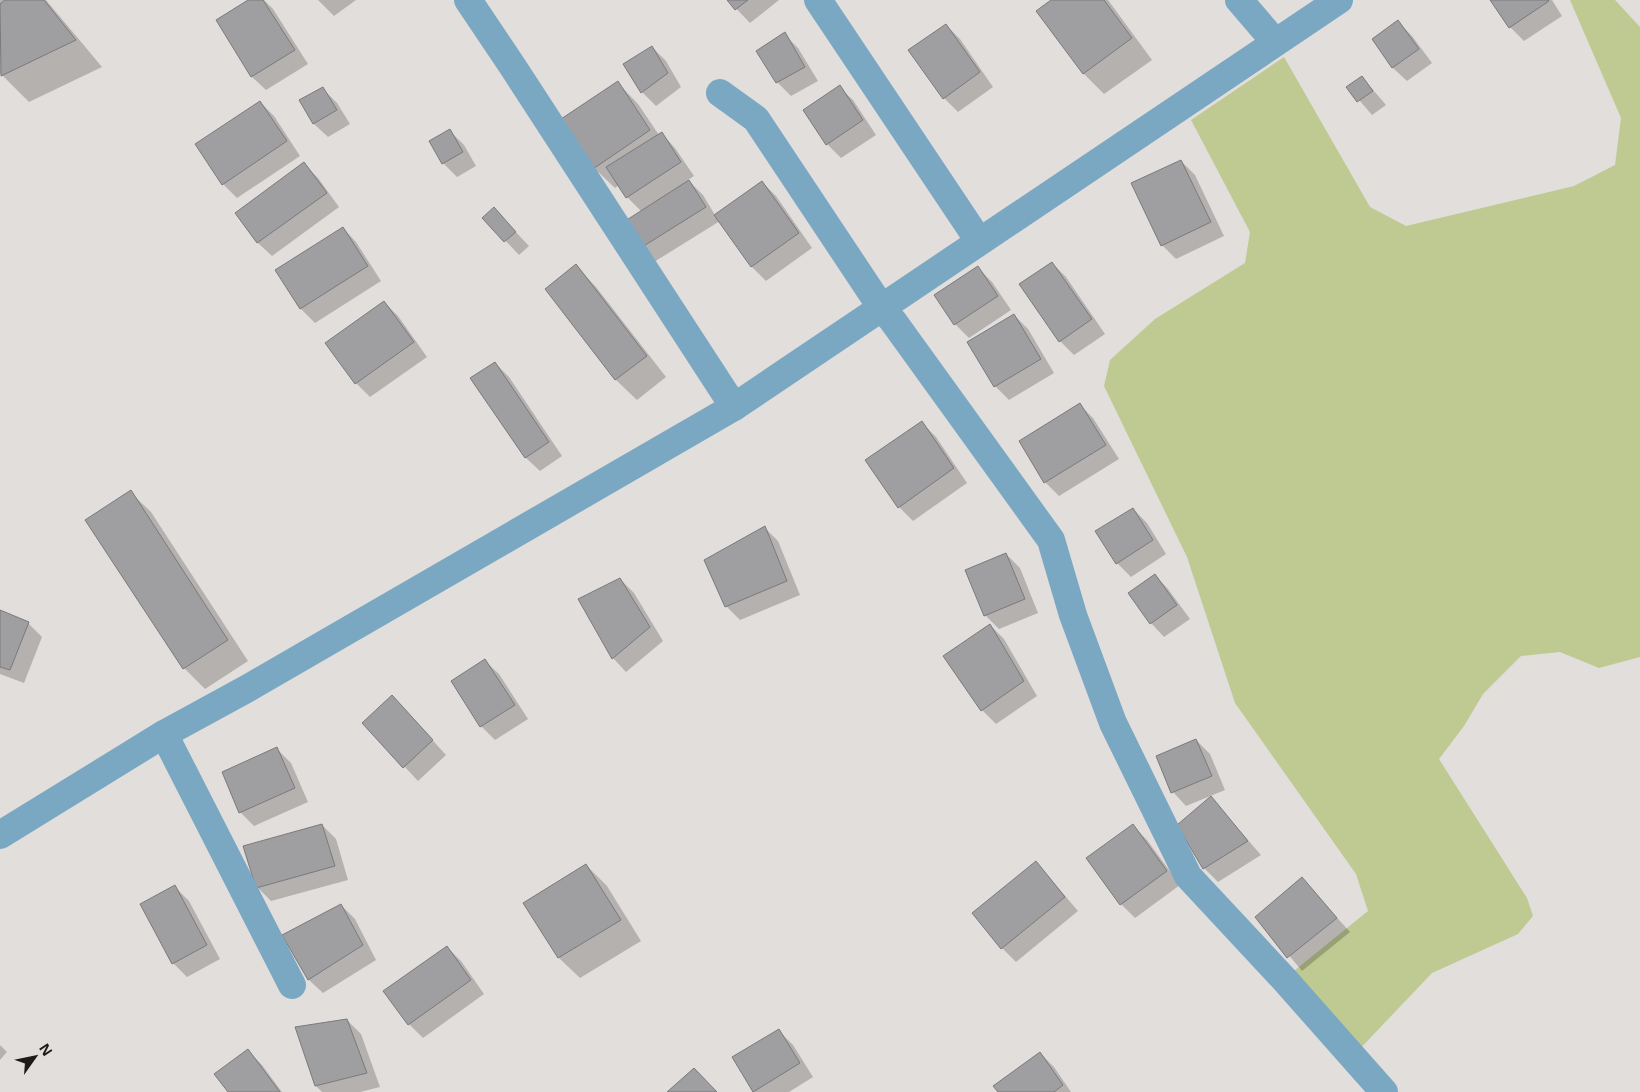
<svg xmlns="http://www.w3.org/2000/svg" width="1640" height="1092" viewBox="0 0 1640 1092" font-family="'Noto Sans',sans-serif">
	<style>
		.green { fill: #beca91 }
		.shadow { fill: #0003 }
		.building { fill: #9f9fa2; stroke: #7a7a7d }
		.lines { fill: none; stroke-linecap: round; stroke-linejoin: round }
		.street { stroke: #7aa8c3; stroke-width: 28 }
	</style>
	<rect width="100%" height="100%" fill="#e1dedb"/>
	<path class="green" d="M1570 0H1615L1640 27V657L1599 668 1560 652 1521 656 1483 694 1464 726 1439 759 1527 898 1533 916 1518 934 1432 973 1354 1055 1284 979 1368 911 1356 874 1235 703 1187 557 1104 386 1110 360 1155 319 1245 263 1250 232 1191 120 1284 57 1370 207 1406 226 1574 186 1615 165 1621 118Z"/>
	<g class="shadow">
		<path d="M0 0H46L102 67 29 102 0 73Z"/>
		<path d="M251 0H264L273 9 308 64 266 90 252 77 217 21Z"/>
		<path d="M318 0H356L334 16Z"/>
		<path d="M728 0H779L750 23Z"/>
		<path d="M1053 0H1108L1152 60 1104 94 1084 74 1038 11Z"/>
		<path d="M1492 0H1552L1562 16 1524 41 1510 27Z"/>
		<path d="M1398 22 1412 36 1432 63 1407 81 1393 68 1374 40Z"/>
		<path d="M946 25 960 39 993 87 958 112 944 98Z"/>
		<path d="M784 34 798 48 818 81 791 96 777 82 758 51Z"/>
		<path d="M652 47 666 61 681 87 656 106 642 92Z"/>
		<path d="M1362 77 1386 105 1372 115 1348 87Z"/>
		<path d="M618 83 638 104 659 135 662 134 675 148 694 176 688 180 703 195 715 215 762 182 776 196 812 248 766 281 752 267 720 221 654 262 640 248 642 212 627 197 619 185 615 188 594 168Z"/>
		<path d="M839 87 853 100 876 135 841 158 827 144Z"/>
		<path d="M323 89 337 103 350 124 328 137 314 124 300 100Z"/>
		<path d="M260 102 274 116 300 156 237 198 223 184Z"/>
		<path d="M450 131 464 145 476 166 457 177 443 163Z"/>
		<path d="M1181 161 1195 175 1224 236 1176 259 1162 245Z"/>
		<path d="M304 164 318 178 339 207 272 256 258 243 237 213Z"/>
		<path d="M494 209 529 246 519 255 484 218Z"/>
		<path d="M343 228 356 242 381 281 315 323 301 309 277 270Z"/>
		<path d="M1052 263 1066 277 1105 334 1074 355 1060 341 1021 285Z"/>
		<path d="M576 266 596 287 666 377 637 400 616 380 546 289Z"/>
		<path d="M978 268 992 282 1011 310 969 338 955 324Z"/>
		<path d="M384 302 398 316 427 357 370 397 356 383Z"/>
		<path d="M1014 315 1028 329 1054 373 1009 400 995 386Z"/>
		<path d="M495 363 509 377 562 456 540 471 526 458 472 378Z"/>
		<path d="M1079 404 1093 418 1119 459 1059 496 1045 482Z"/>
		<path d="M922 423 936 437 967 483 913 521 899 507Z"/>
		<path d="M130 492 151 512 248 661 205 689 184 668 87 520Z"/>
		<path d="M1133 509 1147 523 1166 554 1131 577 1117 563Z"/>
		<path d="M764 527 778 541 800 595 740 620 726 606Z"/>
		<path d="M1006 554 1020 568 1038 613 999 629 985 615Z"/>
		<path d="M1155 575 1168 589 1190 619 1164 637 1151 623Z"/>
		<path d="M620 579 634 593 663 641 626 672 613 658Z"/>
		<path d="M0 612 28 623 42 637 24 683 0 674Z"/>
		<path d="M990 625 1004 639 1037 696 996 724 982 710 945 656Z"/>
		<path d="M485 661 499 674 528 719 495 740 481 726Z"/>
		<path d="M406 711 446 755 418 781 364 723Z"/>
		<path d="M1196 740 1210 754 1225 790 1186 806 1173 792Z"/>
		<path d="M277 749 291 763 308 802 254 826 240 812Z"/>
		<path d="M1211 798 1261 855 1218 882 1204 868Z"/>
		<path d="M322 825 336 839 348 880 271 901 257 887Z"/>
		<path d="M1133 826 1147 840 1180 885 1135 918 1121 904 1088 859Z"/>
		<path d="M1036 862 1078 911 1016 962 1002 948Z"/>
		<path d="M586 865 607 886 641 941 580 978 559 958 525 903Z"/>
		<path d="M1302 879 1350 932 1302 971 1257 917Z"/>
		<path d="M175 887 189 901 220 959 187 977 173 963Z"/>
		<path d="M341 905 355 919 376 960 323 993 309 980 284 935Z"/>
		<path d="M447 947 461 961 484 994 423 1038 409 1024Z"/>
		<path d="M347 1020 361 1034 380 1087 360 1092H322L316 1086Z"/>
		<path d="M779 1031 793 1045 813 1077 789 1092H754L733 1057Z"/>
		<path d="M0 1045 7 1052 0 1060Z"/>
		<path d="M248 1051 262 1065 282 1092H229Z"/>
		<path d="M1040 1053 1054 1067 1071 1092H1000Z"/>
	</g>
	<g class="building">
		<path d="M5 0H44L76 40 1 76 0 4Z"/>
		<path d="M248 0H263L295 50 251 77 216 20Z"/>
		<path d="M727 0H748L735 10Z"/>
		<path d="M1051 0H1104L1132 38 1083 74 1036 11Z"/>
		<path d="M1490 0H1548L1549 1 1509 28Z"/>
		<path d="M1398 20 1419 49 1392 68 1372 39Z"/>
		<path d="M946 24 980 72 943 99 908 50Z"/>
		<path d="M785 32 805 67 776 83 756 51Z"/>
		<path d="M652 46 668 73 641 93 623 64Z"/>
		<path d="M1362 76 1373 91 1357 102 1346 87Z"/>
		<path d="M618 81 650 130 593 169 561 119Z"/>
		<path d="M840 85 863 120 826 145 803 110Z"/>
		<path d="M323 87 337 110 313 124 299 100Z"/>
		<path d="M260 101 287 141 222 185 195 144Z"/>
		<path d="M450 129 463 152 442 164 429 141Z"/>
		<path d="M662 132 681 162 626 198 606 167Z"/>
		<path d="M1181 160 1211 222 1161 246 1131 183Z"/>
		<path d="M304 162 327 193 257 243 235 213Z"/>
		<path d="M689 180 706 207 639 249 622 223Z"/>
		<path d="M762 181 799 233 751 267 714 215Z"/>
		<path d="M494 207 516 232 504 242 482 218Z"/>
		<path d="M343 227 368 266 300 309 275 270Z"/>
		<path d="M1052 262 1092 319 1059 342 1019 284Z"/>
		<path d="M576 264 647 356 615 380 545 289Z"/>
		<path d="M978 266 998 296 954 325 934 295Z"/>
		<path d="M384 301 414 342 355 384 325 343Z"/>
		<path d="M1014 314 1041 359 994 387 967 342Z"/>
		<path d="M495 362 549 442 525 458 470 378Z"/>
		<path d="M1080 403 1106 445 1044 483 1019 441Z"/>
		<path d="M922 421 954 468 898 508 865 460Z"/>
		<path d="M131 490 228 640 183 669 85 520Z"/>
		<path d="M1133 508 1153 540 1116 564 1095 531Z"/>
		<path d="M765 526 787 581 725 607 704 560Z"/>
		<path d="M1006 553 1025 599 984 616 965 570Z"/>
		<path d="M1155 574 1177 605 1150 624 1128 593Z"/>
		<path d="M620 578 650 627 612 659 578 599Z"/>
		<path d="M0 610 29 622 10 670 0 667Z"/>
		<path d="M990 624 1024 681 981 711 943 656Z"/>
		<path d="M485 659 515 705 480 727 451 681Z"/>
		<path d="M392 695 433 740 403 768 362 723Z"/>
		<path d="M1196 739 1212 776 1171 793 1156 756Z"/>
		<path d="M277 747 295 788 239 813 222 772Z"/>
		<path d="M1211 796 1248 841 1203 869 1177 825Z"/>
		<path d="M322 824 335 866 256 888 243 846Z"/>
		<path d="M1133 824 1167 871 1120 905 1086 858Z"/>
		<path d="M1036 861 1065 897 1001 949 972 913Z"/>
		<path d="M586 864 621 920 558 958 523 903Z"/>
		<path d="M1302 877 1337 918 1287 958 1255 917Z"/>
		<path d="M175 885 207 945 172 964 140 904Z"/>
		<path d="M341 904 363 945 308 980 282 935Z"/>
		<path d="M447 946 471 980 408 1025 383 991Z"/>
		<path d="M347 1019 367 1073 315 1086 295 1027Z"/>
		<path d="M779 1029 800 1063 753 1092 732 1057Z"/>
		<path d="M248 1049 280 1092H228L214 1074Z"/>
		<path d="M1040 1052 1063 1085 1054 1092H998L993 1086Z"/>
		<path d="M694 1068 717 1092H667Z"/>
	</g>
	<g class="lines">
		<g class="street">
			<path d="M468 0 513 67 734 407"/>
			<path d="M818 0 979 241"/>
			<path d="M1239 0 1275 42"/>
			<path d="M720 93 756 119 881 307 893 321 1051 540 1073 615 1113 723 1188 876 1284 979 1384 1092"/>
			<path d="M164 734 292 985"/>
			<path d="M0 835 164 734 250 687 734 407 1339 0"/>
		</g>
	</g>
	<g transform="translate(35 1057) rotate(57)" stroke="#e1dedb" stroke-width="4" paint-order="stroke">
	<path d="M0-4L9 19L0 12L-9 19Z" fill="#1c1b1a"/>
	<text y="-8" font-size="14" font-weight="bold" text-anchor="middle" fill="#1c1b1a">N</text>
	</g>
</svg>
